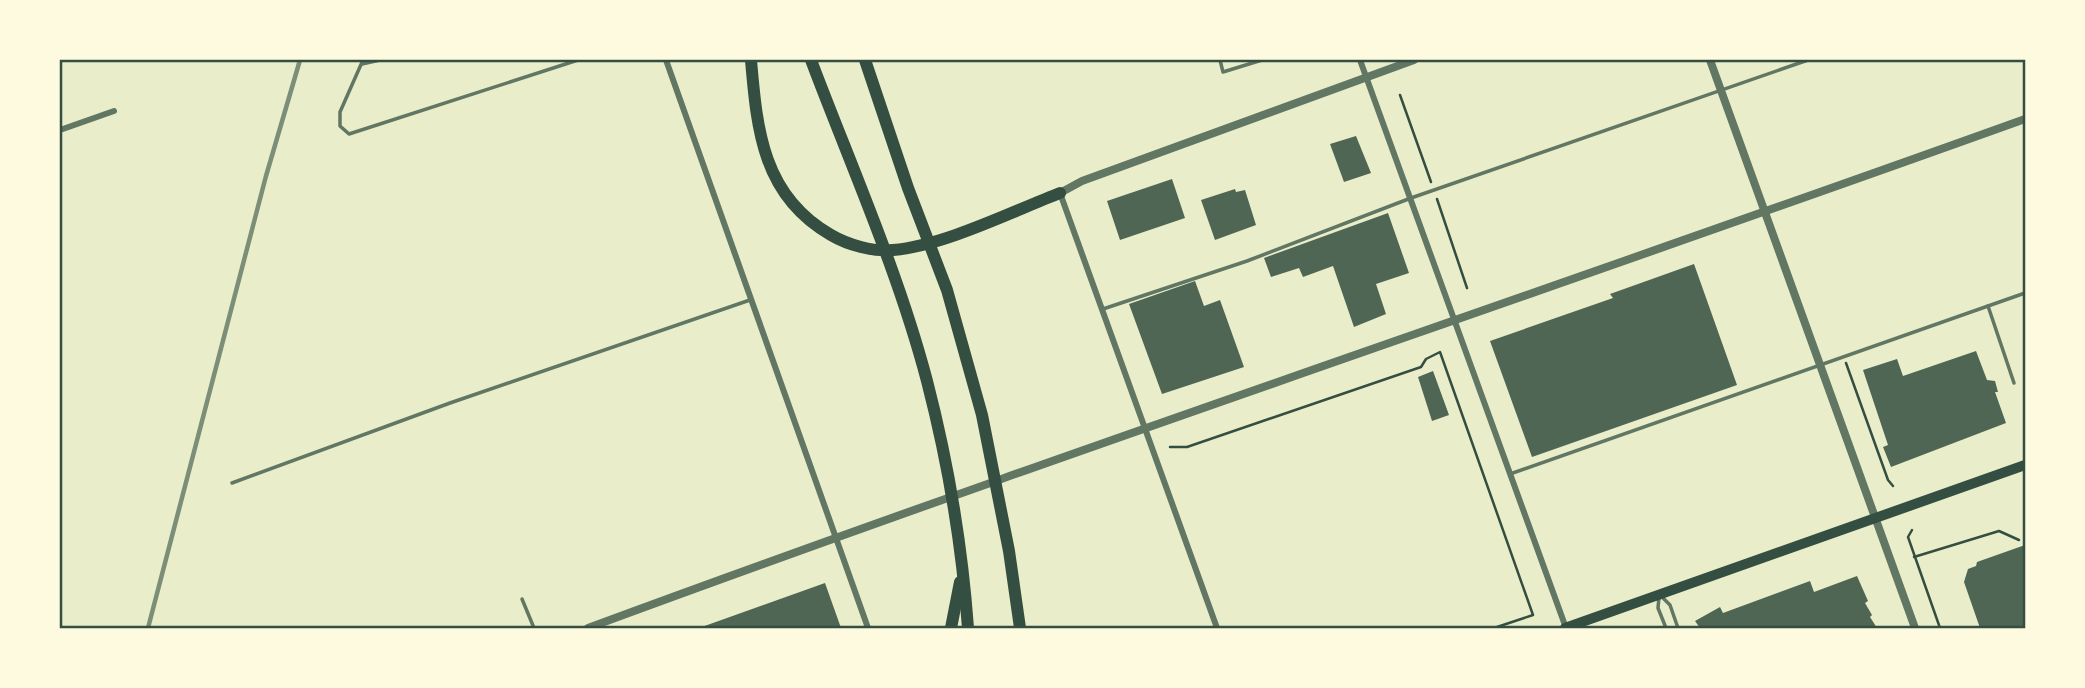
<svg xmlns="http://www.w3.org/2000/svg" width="2085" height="688" viewBox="0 0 2085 688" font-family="Helvetica,sans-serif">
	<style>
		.building { fill: #4f6655 }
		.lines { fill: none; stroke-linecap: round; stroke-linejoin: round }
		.path { stroke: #344e41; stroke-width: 2.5 }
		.service { stroke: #617663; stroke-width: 3.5 }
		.minor { stroke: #617663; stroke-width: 6 }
		.tertiary { stroke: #617663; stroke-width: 8 }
		.secondary { stroke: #344e41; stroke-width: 10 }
		.motorway { stroke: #344e41; stroke-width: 12 }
		.rail { stroke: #7c8e77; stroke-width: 4.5 }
		.neatline { fill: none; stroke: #344e41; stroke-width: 2.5 }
	</style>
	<rect width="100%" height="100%" fill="#e9edc9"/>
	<g class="building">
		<path d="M1356 136 1371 173 1344 182 1330 144Z"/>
		<path d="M1172 179 1185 218 1120 240 1107 201Z"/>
		<path d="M1235 189 1236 192 1245 190 1256 225 1215 240 1201 200Z"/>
		<path d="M1388 213 1409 273 1376 284 1386 314 1354 327 1333 266 1303 277 1299 268 1271 277 1264 258Z"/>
		<path d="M1694 264 1737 385 1532 457 1490 341 1613 298 1610 294Z"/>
		<path d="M1195 281 1204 306 1220 300 1244 367 1162 394 1129 304Z"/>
		<path d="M1976 351 1987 380 1995 381 1998 392H1995L2006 423 1891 467 1883 447 1888 445 1863 370 1897 359 1903 376Z"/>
		<path d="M1433 371 1449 415 1432 421 1418 377Z"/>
		<path d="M2025 545V628H1980L1964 582 1968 569 1976 566 1977 562Z"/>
		<path d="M1857 576 1868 601 1865 603 1872 615 1870 617 1877 628H1700L1695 621 1720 607 1723 613 1810 581 1814 592Z"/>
		<path d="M825 583 841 628H699Z"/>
	</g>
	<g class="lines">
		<g class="path">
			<path d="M1400 95 1431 182"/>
			<path d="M1437 199 1467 288"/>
			<path d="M1846 363 1888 480 1893 486"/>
			<path d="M1170 447H1187L1421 367 1426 359 1440 352 1533 615 1494 628"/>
			<path d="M1912 530 1908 537 1940 628"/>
			<path d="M1914 557 1999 531 2019 540"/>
		</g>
		<g class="service">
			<path d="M363 60 340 112V126L349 134 578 60"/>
			<path d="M1220 60 1223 72 1262 60"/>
			<path d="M362 64 380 60"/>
			<path d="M1988 306 2014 383"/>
			<path d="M1103 309 1247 261 1411 198 1808 60"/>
			<path d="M1510 474 2025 293"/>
			<path d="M232 483 450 403 750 300"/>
			<path d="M1661 596 1670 605 1678 628"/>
			<path d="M1659 597 1658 608 1666 628"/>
			<path d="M522 599 534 628"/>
		</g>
		<g class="minor">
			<path d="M666 60 868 628"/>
			<path d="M1360 60 1566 628"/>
			<path d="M60 130 114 111"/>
			<path d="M1060 193 1217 628"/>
		</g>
		<g class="tertiary">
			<path d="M1710 60 1915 628"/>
			<path d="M1060 193 1082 181 1414 60"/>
			<path d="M588 628C1065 452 1547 291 2025 119"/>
		</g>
		<path class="secondary" d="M1565 628 2025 465"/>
		<g class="motorway">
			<path d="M751 60C757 131 763 196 831 235 848 245 873 252 893 250 943 246 1011 212 1060 193"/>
			<path d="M811 60C851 166 898 271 927 381 948 462 962 545 968 628"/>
			<path d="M865 60 908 188 947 290 982 415 1009 551 1020 628"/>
			<path d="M951 628 960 582"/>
		</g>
		<path class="rail" d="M148 628 266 176 300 60"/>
	</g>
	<rect width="2085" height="688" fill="none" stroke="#fefae0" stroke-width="122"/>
	<rect x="61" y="61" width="1963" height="566" class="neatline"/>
</svg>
